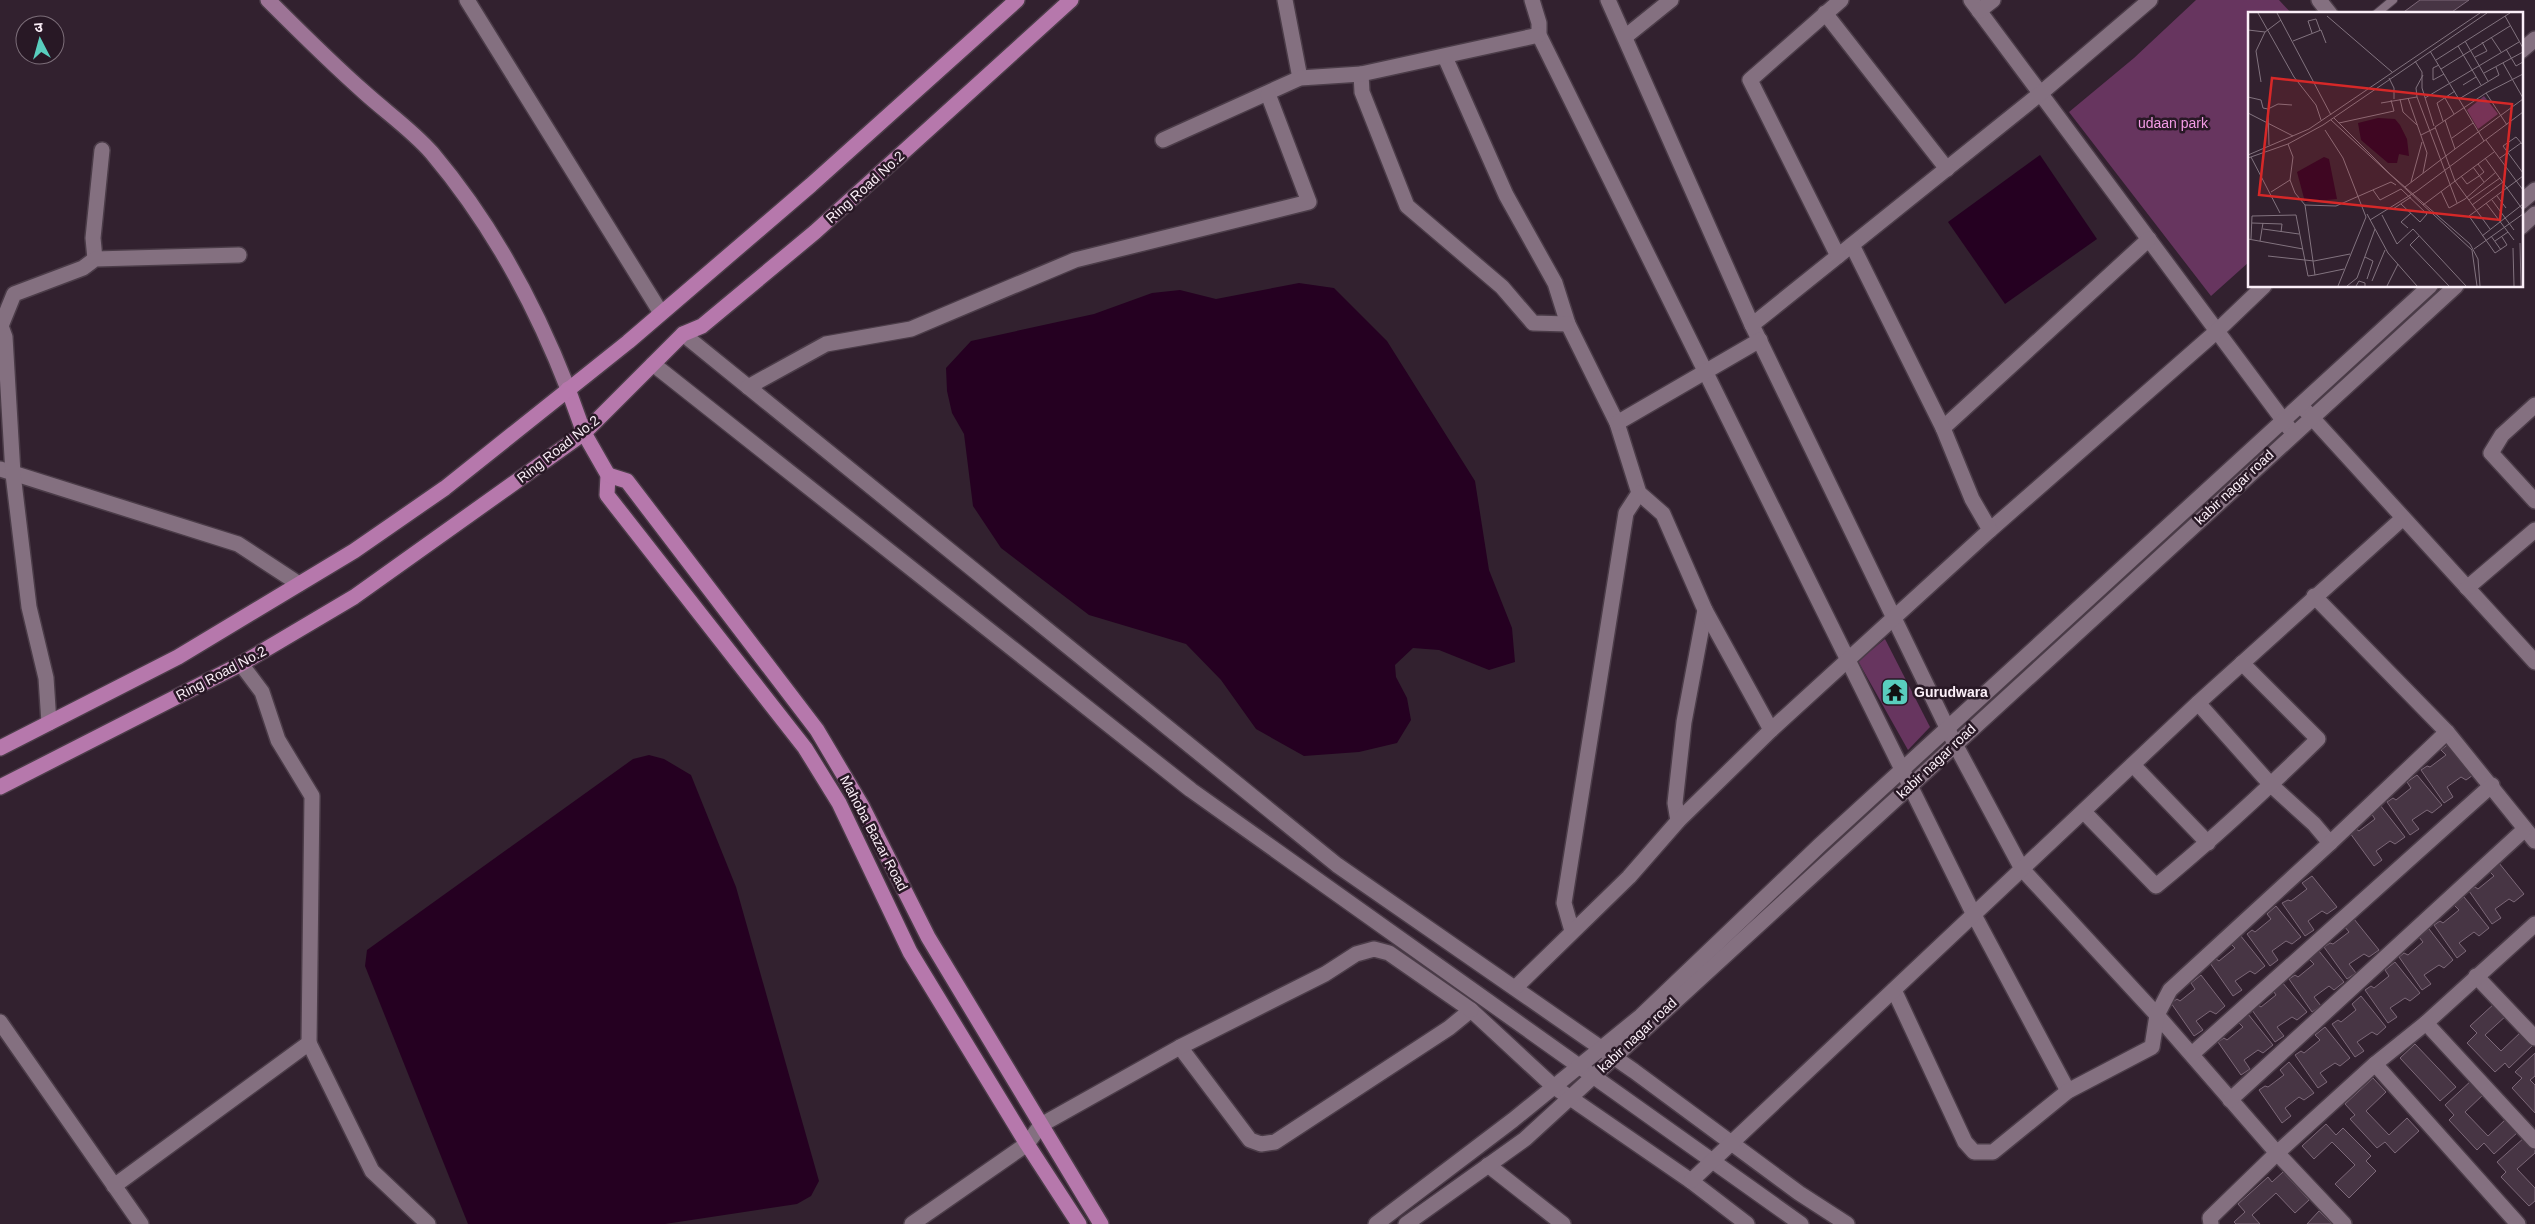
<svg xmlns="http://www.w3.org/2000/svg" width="2535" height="1224" viewBox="0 0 2535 1224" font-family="Helvetica,'Noto Sans Devanagari',sans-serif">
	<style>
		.green { fill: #67355f }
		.water { fill: #250021 }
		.building { fill: #473544; stroke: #7c6878 }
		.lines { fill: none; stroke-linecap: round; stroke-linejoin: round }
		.lane-casing { stroke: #4b3c48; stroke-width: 10 }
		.street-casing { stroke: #4b3c48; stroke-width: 18 }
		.secondary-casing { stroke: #4b3c48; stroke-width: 18 }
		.primary-casing { stroke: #4b3c48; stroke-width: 18 }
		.lane { stroke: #847080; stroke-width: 8 }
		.street { stroke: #847080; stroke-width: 15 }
		.secondary { stroke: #9d7496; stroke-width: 15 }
		.primary { stroke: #b678ac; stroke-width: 15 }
		.labels { text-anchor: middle; stroke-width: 5; stroke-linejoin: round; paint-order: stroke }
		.park-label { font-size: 14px; fill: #f49ce6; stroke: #281825 }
		.street-label { font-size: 14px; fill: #fbeff8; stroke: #281825 }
		.poi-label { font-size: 14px; font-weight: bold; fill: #fbeff8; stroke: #281825; text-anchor: start }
		.inset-road { fill: none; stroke: #82737f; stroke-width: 1 }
		.view { fill: #d62828; fill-opacity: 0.15; stroke: #d62828; stroke-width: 2.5 }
		.inset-edge { fill: none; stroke: #fbeff8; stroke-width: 2.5 }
	</style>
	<rect width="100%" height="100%" fill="#32212f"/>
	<g class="green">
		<path d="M2196 0H2279L2292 14H2249V262L2211 296 2069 112 2134 58Z"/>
		<path d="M1885 639 1930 727 1908 750 1858 661Z"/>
	</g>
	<g class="water">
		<path d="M2040 155 2097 239 2005 304 1948 222Z"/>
		<path d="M1299 283 1334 288 1387 341 1475 481 1489 570 1512 628 1515 662 1489 670 1439 650 1413 648 1395 665 1396 677 1407 698 1411 720 1397 743 1359 752 1304 756 1256 729 1221 680 1186 644 1089 615 1001 548 973 506 964 434 952 413 947 391 946 368 971 341 1094 314 1152 293 1180 290 1216 299Z"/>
		<path d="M649 755 664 759 691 775 736 887 819 1181 811 1196 797 1204 665 1224H468L365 966 367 950 633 759Z"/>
	</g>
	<g class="building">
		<path d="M2420 0H2469L2449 14H2401Z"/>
		<path d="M2451 742 2476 773 2466 780 2461 777 2447 787 2453 797 2444 803 2421 770 2427 766 2430 767 2446 755 2441 750Z"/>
		<path d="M2417 775 2442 805 2432 813 2427 810 2412 820 2419 829 2410 835 2387 802 2393 798 2396 800 2411 788 2407 782Z"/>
		<path d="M2380 805 2405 837 2395 844 2390 841 2376 851 2382 860 2374 866 2350 833 2356 829 2359 831 2375 819 2371 813Z"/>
		<path d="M2499 863 2524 894 2514 902 2509 899 2495 909 2501 918 2492 924 2469 891 2475 887 2478 889 2494 876 2489 871Z"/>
		<path d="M2312 876 2337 907 2327 914 2322 911 2308 921 2314 930 2305 936 2282 903 2288 900 2291 901 2307 889 2302 883Z"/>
		<path d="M2464 897 2489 928 2479 936 2474 932 2459 943 2466 951 2457 958 2434 925 2440 921 2443 923 2459 910 2454 905Z"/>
		<path d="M2276 906 2301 937 2292 944 2286 941 2272 951 2278 960 2270 966 2247 934 2252 930 2255 932 2271 919 2267 914Z"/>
		<path d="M2354 919 2379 950 2369 957 2364 954 2349 964 2356 973 2347 979 2324 947 2330 943 2333 944 2349 932 2344 926Z"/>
		<path d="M2429 929 2453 960 2444 968 2439 965 2424 975 2431 984 2422 990 2399 957 2404 953 2408 955 2423 942 2419 937Z"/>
		<path d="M2240 935 2265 966 2255 974 2250 971 2235 981 2242 990 2233 996 2210 963 2216 959 2219 961 2235 948 2230 943Z"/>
		<path d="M2319 951 2344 982 2334 990 2329 986 2314 997 2321 1006 2312 1012 2289 979 2295 975 2298 977 2314 964 2309 959Z"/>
		<path d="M2395 962 2420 993 2410 1001 2405 998 2390 1008 2397 1017 2388 1023 2365 990 2371 986 2374 988 2389 976 2385 970Z"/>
		<path d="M2201 975 2225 1006 2216 1014 2210 1011 2196 1021 2203 1030 2194 1036 2171 1003 2177 999 2180 1001 2195 989 2191 983Z"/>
		<path d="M2282 982 2307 1012 2297 1020 2292 1017 2277 1027 2284 1036 2275 1042 2252 1010 2258 1005 2261 1007 2276 995 2272 989Z"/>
		<path d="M2361 996 2386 1027 2377 1035 2372 1032 2357 1042 2364 1051 2355 1057 2332 1024 2338 1020 2341 1022 2356 1010 2352 1004Z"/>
		<path d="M2495 1003 2507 1015 2485 1035 2501 1051 2522 1031 2534 1044 2509 1068 2505 1063 2495 1072 2467 1043 2477 1033 2470 1026Z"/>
		<path d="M2248 1014 2273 1045 2263 1053 2258 1050 2244 1060 2250 1069 2241 1075 2218 1042 2224 1038 2227 1040 2243 1027 2238 1022Z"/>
		<path d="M2325 1027 2350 1058 2340 1066 2335 1063 2320 1073 2327 1082 2318 1088 2295 1055 2301 1051 2304 1053 2320 1040 2315 1035Z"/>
		<path d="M2415 1044 2456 1087 2440 1101 2400 1058Z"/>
		<path d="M2535 1053V1076L2530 1080 2535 1085V1113L2512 1088 2522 1078 2515 1072Z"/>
		<path d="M2289 1062 2314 1093 2304 1100 2299 1097 2285 1108 2291 1116 2282 1123 2259 1090 2265 1086 2268 1087 2284 1075 2280 1070Z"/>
		<path d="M2373 1078 2386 1092 2366 1111 2389 1135 2407 1118 2419 1131 2395 1153 2385 1142 2377 1148 2350 1119 2355 1115 2345 1104Z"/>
		<path d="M2473 1079 2485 1093 2465 1112 2488 1136 2506 1119 2518 1132 2494 1154 2484 1143 2477 1150 2449 1120 2454 1115 2445 1105Z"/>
		<path d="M2326 1124 2336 1135 2343 1128 2371 1156 2366 1161 2376 1171 2349 1198 2335 1184 2355 1165 2332 1142 2314 1159 2302 1146Z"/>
		<path d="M2525 1137 2535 1148V1153L2517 1169 2535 1188V1201L2529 1206 2501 1177 2506 1172 2497 1162Z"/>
		<path d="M2283 1172 2309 1200 2295 1213 2276 1193 2252 1215 2260 1224H2236L2234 1222 2245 1212 2238 1204 2268 1177 2272 1182Z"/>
		<path d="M2319 1211 2332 1224H2307Z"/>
	</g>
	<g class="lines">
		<g class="lane-casing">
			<path id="lane" d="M2376 14 2393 0"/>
		</g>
		<g class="street-casing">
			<g id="street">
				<path d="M467 0 661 313"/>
				<path d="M1285 0 1300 78"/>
				<path d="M1532 0 1539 23V35L1973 913 2068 1091"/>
				<path d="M1608 0 1752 325"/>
				<path d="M1971 0 2289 428"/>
				<path d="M2150 0 2041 93 1752 325 1955 744 2022 869 2157 1015 2277 1153 2344 1224"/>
				<path d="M2319 0 2330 14"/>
				<path d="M1979 11 1993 0"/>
				<path d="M1825 13 1947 169"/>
				<path d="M1625 37 1671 0"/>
				<path d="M2521 51 2535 39"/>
				<path d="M1445 57 1506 195 1555 283 1568 324 1617 423 1639 493 1663 514 1705 610 1684 722 1675 803 1678 821"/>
				<path d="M1361 74 1362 92 1407 206 1502 287 1533 323 1568 324"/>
				<path d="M1163 140 1300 78 1361 74 1539 35"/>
				<path d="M2521 202 2535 190"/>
				<path d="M2521 227 2535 214"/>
				<path d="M1838 256 1750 80 1841 0"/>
				<path d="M95 259 93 238 102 150"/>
				<path d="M683 334 1337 865 1634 1071 1799 1193 1847 1224"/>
				<path d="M653 364 1191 790 1801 1224"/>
				<path d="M748 387 826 344 911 329 1075 260 1309 202 1268 94"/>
				<path d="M2535 405 2502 435 2491 453 2535 501"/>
				<path d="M2305 410 2535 662"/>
				<path d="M1617 423 1760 340"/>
				<path d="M1943 428 2149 239"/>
				<path d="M0 469 238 544 299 584"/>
				<path d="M1990 530 2217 331 2264 286"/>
				<path d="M2467 588 2535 530"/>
				<path d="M2314 596 2447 732 2535 841"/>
				<path d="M1705 610 1771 730"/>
				<path d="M2198 703 2271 785 2314 824 2330 843"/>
				<path d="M49 723 46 678 29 607 13 474 5 337 1 326 14 294 83 268 95 259 239 255"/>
				<path d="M2133 765 2208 843"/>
				<path d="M2084 812 2156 886C2213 839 2266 790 2318 739L2242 663"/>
				<path d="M1572 931 1564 903 1626 513 1639 493"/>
				<path d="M2476 976 2535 1038"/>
				<path d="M1515 988 1629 877 1678 821 1771 730 1990 530 1972 499 1943 428 1852 245"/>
				<path d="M1894 990 1965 1142 1974 1152H1993L2068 1091 2152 1047 2157 1015 2170 990 2330 843 2447 732"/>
				<path d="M0 1022 141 1224"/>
				<path d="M2426 1023 2535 1141"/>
				<path d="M309 1043 372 1171 428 1224"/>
				<path d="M1180 1047 1250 1140 1261 1144 1275 1142 1449 1028 1471 1010 1553 1086 1691 1181 1747 1224"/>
				<path d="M2192 1054 2492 785"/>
				<path d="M2375 1064 2518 1224"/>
				<path d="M2230 1100 2525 829"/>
				<path d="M1488 1165 1563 1224"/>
				<path d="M1691 1181 2198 703 2403 518"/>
				<path d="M114 1186 309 1043 312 796 278 740 262 692 241 664"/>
				<path d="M912 1224 1027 1144 1041 1125 1180 1047 1325 974 1356 954 1374 949 1389 953 1471 1010"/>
				<path d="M1376 1224 1513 1120 1641 1016 1820 845 2430 286"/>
				<path d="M1406 1224 1525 1139 2456 286"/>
				<path d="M2211 1224 2210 1218 2277 1153 2375 1064 2426 1023 2535 924"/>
			</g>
		</g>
		<g class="secondary-casing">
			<path id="secondary" d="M268 0C299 31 331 63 364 92 386 112 413 131 432 153 491 223 535 304 568 389"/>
		</g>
		<g class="primary-casing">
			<g id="primary">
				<path d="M568 389 584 433 608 475 607 495 805 748 839 803 910 952 1027 1144 1079 1224"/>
				<path d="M608 475 627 481 817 730 862 806 928 937 1101 1224"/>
				<path d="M0 748 178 657 354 551 445 488 628 342 811 185 1017 0"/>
				<path d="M0 787 241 664 354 597 584 433 683 334 702 326 815 232 1071 0"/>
			</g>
		</g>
		<use href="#lane" class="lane"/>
		<use href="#street" class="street"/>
		<use href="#secondary" class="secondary"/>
		<use href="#primary" class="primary"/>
	</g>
	<defs>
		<g id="temple-square" transform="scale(1.4375)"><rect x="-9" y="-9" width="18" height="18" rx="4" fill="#59cebe" stroke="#281825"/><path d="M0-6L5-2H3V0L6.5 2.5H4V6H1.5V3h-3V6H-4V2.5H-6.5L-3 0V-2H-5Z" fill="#111"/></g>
	</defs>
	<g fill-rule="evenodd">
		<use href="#temple-square" x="1895" y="692"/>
	</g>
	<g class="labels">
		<g class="park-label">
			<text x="2173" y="128">udaan park</text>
		</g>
		<g class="street-label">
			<text transform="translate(865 187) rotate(-42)" y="5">Ring Road No.2</text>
			<text transform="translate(558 449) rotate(-38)" y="5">Ring Road No.2</text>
			<text transform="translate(2234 487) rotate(-43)" y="5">kabir nagar road</text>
			<text transform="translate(221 673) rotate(-28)" y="5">Ring Road No.2</text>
			<text transform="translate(1936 761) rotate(-43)" y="5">kabir nagar road</text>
			<text transform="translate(874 833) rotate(62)" y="5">Mahoba Bazar Road</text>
			<text transform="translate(1637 1035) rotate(-43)" y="5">kabir nagar road</text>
		</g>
		<g class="poi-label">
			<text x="1914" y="697">Gurudwara</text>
		</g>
	</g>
	<g transform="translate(2248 12)">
		<rect width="275" height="275" fill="#32212f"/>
		<path d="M236 84 250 102 230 117 219 98Z" fill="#67355f"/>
		<path d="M130 106 147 107 152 113 159 127 161 144 151 142 149 151H140L113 128 110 111ZM76 145 81 147 89 187 57 190 49 160Z" fill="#250021"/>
		<path class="inset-road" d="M10 1 46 65 68 93 73 108M29 1 83 103M79 4 144 60M257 4 275 36M0 18 17 20M64 21 60 9 68 7 72 18M243 25 253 40M45 29 73 18 78 31M217 29 240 69M210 34 233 73M258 37 268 54 275 50M182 39 236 129M227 45 239 39 234 30M188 48 262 1M167 49 174 60V76L186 114M255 51 275 86M191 53 185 56V68L196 62M193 57 262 14M236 61 275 40M175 63 168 76 169 85 209 191M141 66 146 76V87M13 70 8 39 17 20 33 8M215 73 228 65M238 81 259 113M0 85 13 88 15 96 20 97 30 92 44 93M160 86 179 141 175 161M177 86 271 30M197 86 206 102M152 87 155 100 169 113M211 87 251 63 248 55M133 91 169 85M20 97 21 133M0 101 45 124M86 106 142 162 222 232 230 247 232 274M83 108 224 238 229 274M195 109 189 91 207 79M91 111 146 99 143 88M77 118 95 146 118 205 90 274M173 123 187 116M204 126 225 111M238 128 275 178M275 133 268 125 255 134 275 161M207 137 275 87M0 143 61 117 232 1M3 145 32 201M0 146 40 132 75 113 239 1M237 146 275 198M252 146 273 131M225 155 236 170M213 164 219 172 231 164 236 160 230 152M42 168 47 181 57 193 88 194 143 170 148 173M163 170 174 130M157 175 207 137 197 108M125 178 132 188 153 177 179 202 172 210 153 192M193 179 201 196 217 187 248 160M23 180 42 168 45 145 40 132M249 184 258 196M221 188 252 166M244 188 266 218M238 191 266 228M57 193 67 263 96 257M175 193 246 140M224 193 255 170M145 197 163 185M119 202 140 241 169 274M134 203 149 232 165 217 218 274M122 208 169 179 275 100M4 211 34 212 33 220M160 216 153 210 163 201M15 217 51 222M242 217 207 169 187 115 238 81 275 62M171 224 162 233 201 274M234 224 275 192M243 224 253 238M254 225 259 233 247 241 221 204 275 164M0 227 55 237M3 227 4 204 48 203 60 264 67 263M12 229 15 211M247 229 260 220M272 231 273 274M265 236 266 274M226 237 275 202M20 244 66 249 102 242M117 245 125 249 119 267M124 269 137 238M99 274 109 266 127 217M108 274 111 269 117 271V274M139 274 150 252"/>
		<path class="view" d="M24 66 264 92 252 208 11 183Z"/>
		<rect width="275" height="275" class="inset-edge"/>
	</g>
	<g transform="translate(40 40) rotate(354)"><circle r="24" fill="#281825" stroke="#7c6e79"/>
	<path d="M0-4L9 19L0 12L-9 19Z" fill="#59cebe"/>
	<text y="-8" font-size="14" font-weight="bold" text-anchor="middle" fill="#fbeff8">उ</text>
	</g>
</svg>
